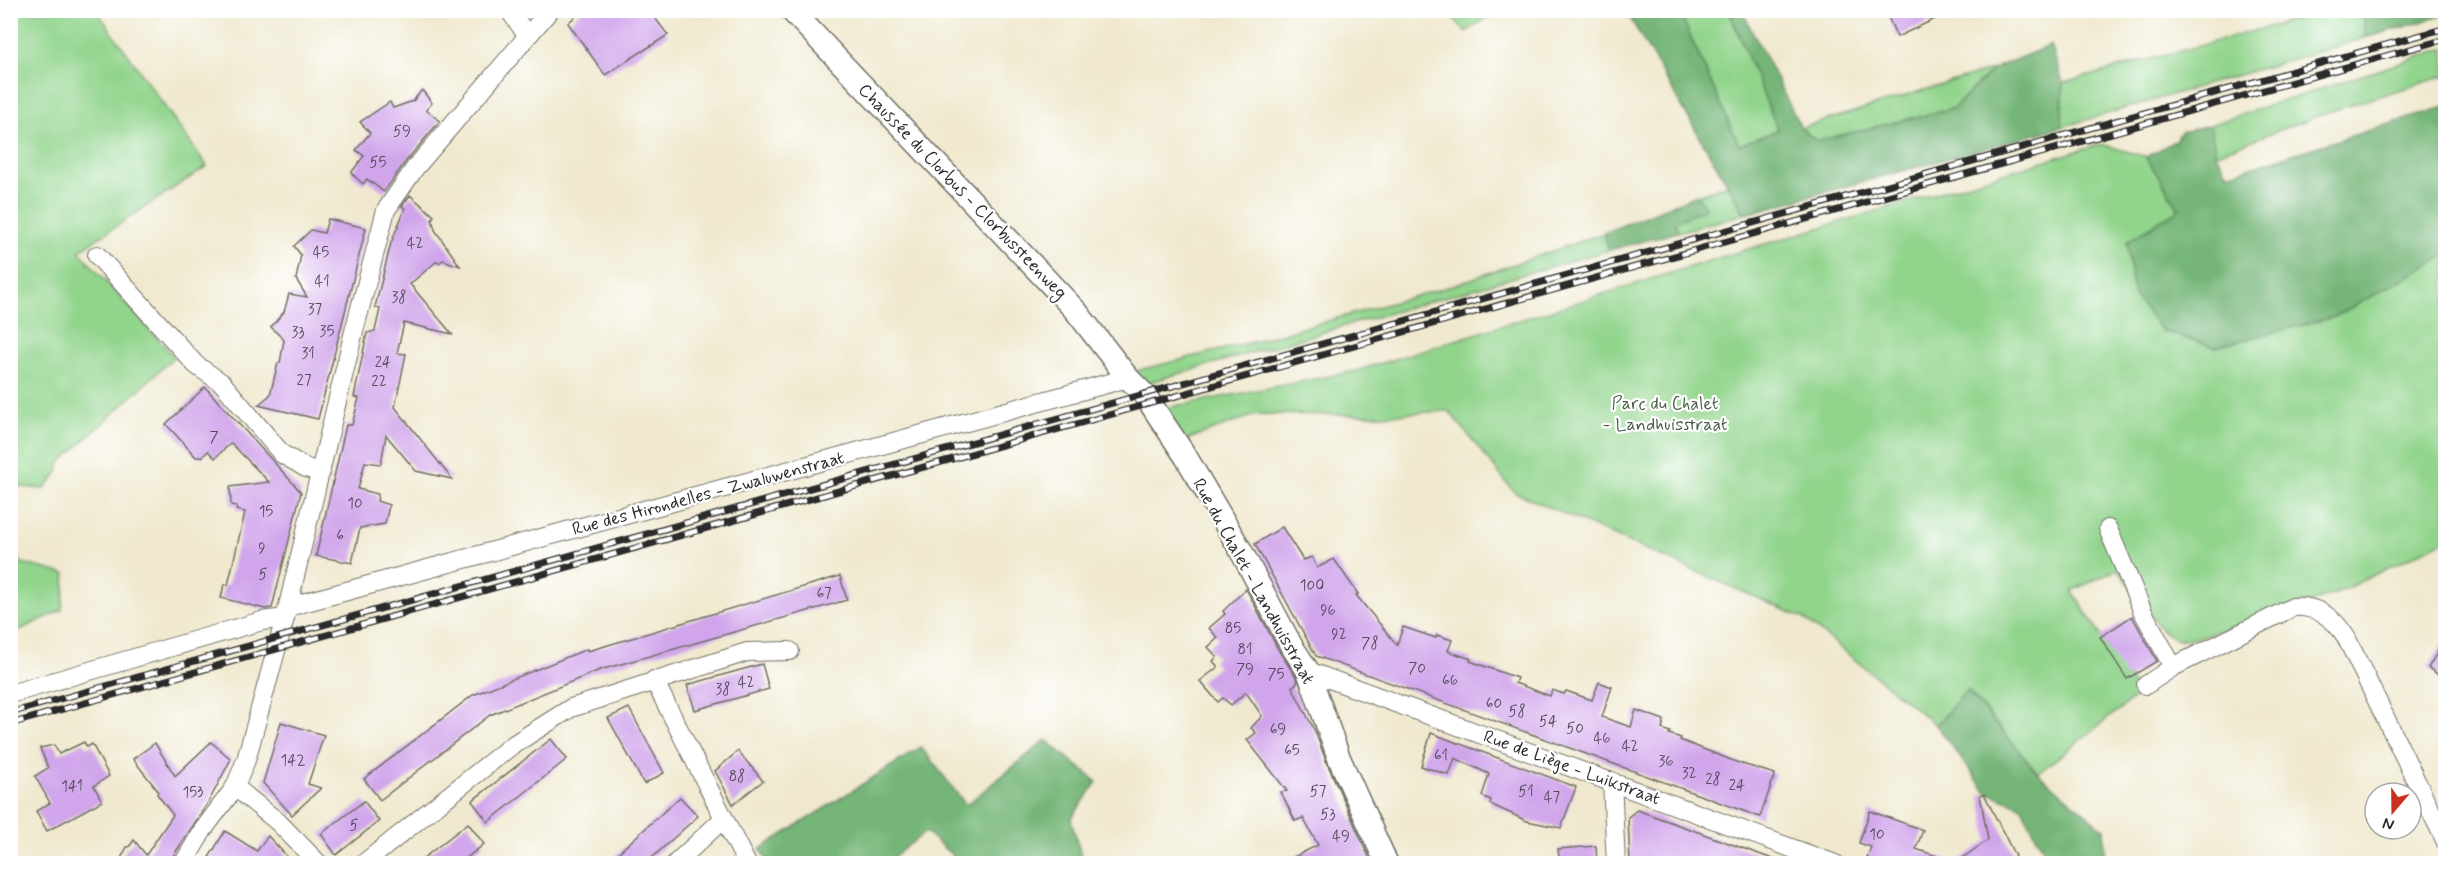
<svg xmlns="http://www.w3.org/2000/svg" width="2456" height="874" viewBox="0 0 2456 874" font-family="Mynerve,sans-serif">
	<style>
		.green { fill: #91d48c; stroke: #5e805c; stroke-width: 1.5 }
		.forest { fill: #74b678; stroke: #507052; stroke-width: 1.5 }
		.building { fill: #d0a5eb }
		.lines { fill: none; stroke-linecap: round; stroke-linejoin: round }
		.minor-casing { stroke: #706e64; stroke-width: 20 }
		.tertiary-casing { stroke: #706e64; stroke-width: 25 }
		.minor { stroke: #fff; stroke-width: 18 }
		.tertiary { stroke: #fff; stroke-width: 22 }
		.rail-casing { stroke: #2b2b2b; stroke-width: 7 }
		.rail { stroke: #fff; stroke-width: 4.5; stroke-dasharray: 14; stroke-linecap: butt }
		.labels { text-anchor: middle; stroke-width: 4.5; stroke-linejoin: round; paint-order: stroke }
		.number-label { font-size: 15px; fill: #544a5b }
		.street-label { font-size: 18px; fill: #2b2b2b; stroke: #fff }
		.park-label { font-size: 18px; fill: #4a5e48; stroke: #fff }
	</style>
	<rect width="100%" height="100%" fill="#fff"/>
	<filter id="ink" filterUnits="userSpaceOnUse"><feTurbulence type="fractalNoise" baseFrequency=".0167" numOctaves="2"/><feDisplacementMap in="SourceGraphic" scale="12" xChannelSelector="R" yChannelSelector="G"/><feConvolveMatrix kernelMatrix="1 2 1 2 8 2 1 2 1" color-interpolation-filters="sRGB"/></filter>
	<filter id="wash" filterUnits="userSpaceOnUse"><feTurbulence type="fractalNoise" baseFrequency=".008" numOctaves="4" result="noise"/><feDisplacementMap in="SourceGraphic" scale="24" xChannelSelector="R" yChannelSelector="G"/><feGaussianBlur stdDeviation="1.35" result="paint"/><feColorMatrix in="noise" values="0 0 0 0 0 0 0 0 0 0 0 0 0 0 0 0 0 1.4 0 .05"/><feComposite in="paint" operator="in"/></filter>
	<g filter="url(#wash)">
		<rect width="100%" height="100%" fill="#f0e9cf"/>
		<g class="green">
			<path d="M10 11H97L207 166 79 251 174 357 59 464V471L44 489 11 486Z"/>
			<path d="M1447 11H1497L1466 32Z"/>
			<path d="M1679 11H1729L1778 130 1739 146Z"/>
			<path d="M2326 11H2364L2365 38 2062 127 2063 83Z"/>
			<path d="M2445 48V76L2334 110 2215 154 2210 125Z"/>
			<path d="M1993 69 1954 108 1817 141 1801 128Z"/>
			<path d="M2101 144 2146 157 2179 209 2133 293 2162 331 2215 347 2334 317 2445 255V540L2335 594 2204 636 2178 640 2162 631 2118 569 2072 591 2139 694 2038 773 1968 690 1936 725 1803 618 1514 492 1449 411 1381 415 1257 414 1181 442 1165 408 1356 371 1728 255Z"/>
			<path d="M1728 184 1745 214 1678 232 1674 222 1705 208 1697 195Z"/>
			<path d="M1604 233 1609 250 1143 384 1135 371 1256 341 1448 287Z"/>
			<path d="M10 551 22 563 66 574 62 610 11 634Z"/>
		</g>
		<g class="forest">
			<path d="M1626 11H1679L1739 145 1778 130 1729 11H1742L1801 128 1817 141 1954 108 1993 69 2051 45 2063 83 2062 127 1745 214Z"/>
			<path d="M2364 11H2445V15L2365 38Z"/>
			<path d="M2445 107V256L2334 317 2215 347 2162 331 2133 294 2127 242 2179 209 2146 157 2175 141 2181 132 2210 125 2216 154 2228 174Z"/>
			<path d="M1697 195 1706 208 1675 222 1678 232 1609 250 1604 233Z"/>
			<path d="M1967 690 2038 773 2104 829 2105 857 2109 863H2050L2021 806 1986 792 1936 725Z"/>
			<path d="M1046 740 1097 782 1071 819 1083 863H961L926 832 885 863H769L760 849 921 747 966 805Z"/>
		</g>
		<g id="blocks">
			<g class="building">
				<path d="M582 10H649L668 35 605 75 568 23Z"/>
				<path d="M1885 10H1954L1897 37Z"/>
				<path d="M422 90 432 103 426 110 440 121 406 161 384 192 367 179 363 184 351 173 364 156 356 150 370 133 360 122 390 102 393 108 413 101Z"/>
				<path d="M410 195 434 216 432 219 435 230 460 266 443 260 439 263 437 261 410 284 452 334 404 323 397 353 406 354 395 407 452 479 416 471 386 435 381 464 365 462 358 489 378 494 377 501 389 505 385 524 360 528 352 563 316 556 346 425H352L359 398 354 397 367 333 375 331 380 309 375 307 391 243 405 209 402 206Z"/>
				<path d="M328 219 366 228 318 419 258 405 270 395 278 363H280L284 340 271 327 284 312 289 294 307 297 296 279 301 255 294 246 311 230 324 233Z"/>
				<path d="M205 387 301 492 272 608 265 609 221 598 224 585H228L245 512 236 510 237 506 231 505 230 487 269 482 231 443 215 458 208 451 202 457H196L166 424Z"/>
				<path d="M1282 527 1303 560 1312 557 1317 568 1334 559 1358 594 1356 595 1397 645 1403 627 1436 638 1437 635 1452 640 1448 651 1471 659 1470 661 1517 678 1515 683 1550 696 1552 690 1564 694 1566 691 1592 700 1599 682 1612 687 1602 717 1631 727 1636 710 1664 720 1662 729 1670 732 1669 734 1681 738 1680 740 1739 763 1775 774 1760 817 1316 656 1255 544Z"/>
				<path d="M840 576 847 600 600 670 490 715 380 800 364 779 473 695 587 649 588 651Z"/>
				<path d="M1246 589 1279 651 1296 677 1298 682 1292 687 1314 729 1327 763 1372 864H1280L1318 845 1303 818 1295 821 1281 792 1287 791 1247 740 1256 733 1251 728 1262 716 1246 692 1231 705 1223 698 1218 702 1200 681 1218 667 1213 661 1217 657 1208 647 1218 638 1209 628 1225 614 1223 611Z"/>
				<path d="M2132 616 2157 661 2127 679 2100 637Z"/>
				<path d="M2445 639V679L2428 668Z"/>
				<path d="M762 664 769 689 695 710 687 685Z"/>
				<path d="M629 708 664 773 644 784 608 718Z"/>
				<path d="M281 722 324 735 308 784 321 788 292 815 263 783Z"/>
				<path d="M1431 733 1576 787 1561 828 1527 821 1490 804 1491 800 1482 796 1489 774 1455 758 1449 775 1421 766Z"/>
				<path d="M551 739 567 759 488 822 472 801Z"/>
				<path d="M84 742 87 747 92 744 109 776 94 786 102 801 47 831 36 811 50 803 35 776 48 768 40 748 54 745 59 754Z"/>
				<path d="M211 742 231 759 209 801 168 864H118L127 847H129L134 840 146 855 173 815 157 794 158 791 133 759 155 743 175 776Z"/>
				<path d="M738 751 763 781 733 804 715 771Z"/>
				<path d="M1984 794 2015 856 2004 864H1954L1988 840 1980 795Z"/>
				<path d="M680 797 698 816 645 864H606Z"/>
				<path d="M364 801 379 821 336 855 321 834Z"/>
				<path d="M1637 810 1781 862 1780 864H1630L1628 817Z"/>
				<path d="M1870 811 1923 830 1916 849 1952 861V864H1883L1867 858 1871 847 1859 843Z"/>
				<path d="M468 823 484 844 459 864H416Z"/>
				<path d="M225 831 257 851 268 836 294 864H205Z"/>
				<path d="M1596 846 1597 864H1560L1558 849Z"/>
			</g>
		</g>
	</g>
	<g filter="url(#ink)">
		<use href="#blocks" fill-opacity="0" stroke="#706e64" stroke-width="1.5"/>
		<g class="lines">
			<g class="minor-casing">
				<g id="minor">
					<path d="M509 10 527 35"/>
					<path d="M97 255 196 365 222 383 282 454 306 468 321 472"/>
					<path d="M2108 529 2143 612 2173 667"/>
					<path d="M288 607 1128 378"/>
					<path d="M1308 671 1835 864"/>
					<path d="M654 680 747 864"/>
					<path d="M2146 685 2173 667 2293 607C2317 605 2334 618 2346 637L2446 842"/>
					<path d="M10 694 262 621 285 618"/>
					<path d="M1612 781 1616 864"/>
					<path d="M235 787 278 822 319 864"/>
					<path d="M183 864 203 830 235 787 246 760 285 618 354 331 386 210 415 168 550 10"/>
					<path d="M363 864 511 746 571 708 747 652 790 651"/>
					<path d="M675 864 723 819"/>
				</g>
			</g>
			<g class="tertiary-casing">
				<path id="tertiary" d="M791 10 1076 311 1128 378 1144 394 1186 457 1240 549 1291 645 1308 671 1339 758 1387 864"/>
			</g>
			<use href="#minor" class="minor"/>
			<use href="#tertiary" class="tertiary"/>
			<g class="rail-casing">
				<g id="rail">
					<path d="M10 713 2446 28"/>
					<path d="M10 724 2446 39"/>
				</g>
			</g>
			<use href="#rail" class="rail"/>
		</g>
	</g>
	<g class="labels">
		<g class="number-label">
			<text x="402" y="136">59</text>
			<text x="378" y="167">55</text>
			<text x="415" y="248">42</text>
			<text x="321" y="257">45</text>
			<text x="322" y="286">41</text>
			<text x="399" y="302">38</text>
			<text x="315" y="314">37</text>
			<text x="327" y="336">35</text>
			<text x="298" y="337">33</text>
			<text x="308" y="358">31</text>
			<text x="383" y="367">24</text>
			<text x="304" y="385">27</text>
			<text x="379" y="386">22</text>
			<text x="214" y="442">7</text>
			<text x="355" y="508">10</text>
			<text x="266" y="516">15</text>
			<text x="340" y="540">6</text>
			<text x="262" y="553">9</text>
			<text x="263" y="579">5</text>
			<text x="1312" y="590">100</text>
			<text x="824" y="598">67</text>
			<text x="1328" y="615">96</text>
			<text x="1233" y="633">85</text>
			<text x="1339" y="639">92</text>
			<text x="1370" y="648">78</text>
			<text x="1245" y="654">81</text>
			<text x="1417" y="673">70</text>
			<text x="1245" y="674">79</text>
			<text x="1276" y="679">75</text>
			<text x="1450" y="685">66</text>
			<text x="746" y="687">42</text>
			<text x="723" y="694">38</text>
			<text x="1494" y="708">60</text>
			<text x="1517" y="716">58</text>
			<text x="1548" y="726">54</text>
			<text x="1575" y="733">50</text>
			<text x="1278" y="734">69</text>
			<text x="1602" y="743">46</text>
			<text x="1630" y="751">42</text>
			<text x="1292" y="755">65</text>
			<text x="1441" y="760">61</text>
			<text x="293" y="765">142</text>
			<text x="1666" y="766">36</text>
			<text x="1689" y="778">32</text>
			<text x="737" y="781">88</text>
			<text x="1713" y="784">28</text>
			<text x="1737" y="790">24</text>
			<text x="72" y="791">141</text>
			<text x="1318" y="796">57</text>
			<text x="1526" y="796">51</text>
			<text x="193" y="797">153</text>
			<text x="1552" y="802">47</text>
			<text x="1328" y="819">53</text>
			<text x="354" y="830">5</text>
			<text x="1877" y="839">10</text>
			<text x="1341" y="841">49</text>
		</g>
		<g class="street-label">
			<text transform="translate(963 191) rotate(46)" y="6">Chaussée du Clorbus - Clorbussteenweg</text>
			<text transform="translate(708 493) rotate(-15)" y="6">Rue des Hirondelles - Zwaluwenstraat</text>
			<text transform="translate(1254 581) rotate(61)" y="6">Rue du Chalet - Landhuisstraat</text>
			<text transform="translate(1572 767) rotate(20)" y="6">Rue de Liège - Luikstraat</text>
		</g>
		<g class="park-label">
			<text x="1665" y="409">Parc du Chalet<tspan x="1665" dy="21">- Landhuisstraat</tspan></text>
		</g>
	</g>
	<rect width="2456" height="874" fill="none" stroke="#fff" stroke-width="36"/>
	<g transform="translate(2393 811) rotate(200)"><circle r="28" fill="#ffffff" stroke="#aaaaaa" stroke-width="1.5"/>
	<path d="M0-4.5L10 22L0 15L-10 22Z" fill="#c8321e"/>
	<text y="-9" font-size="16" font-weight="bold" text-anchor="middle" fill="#2b2b2b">N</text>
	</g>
</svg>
